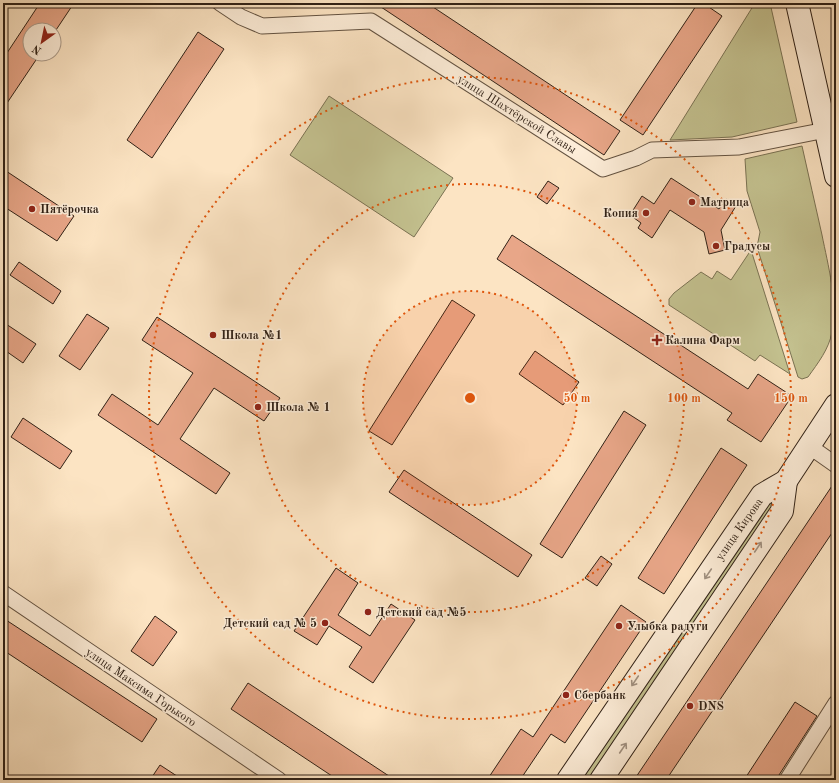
<svg xmlns="http://www.w3.org/2000/svg" width="839" height="783" viewBox="0 0 839 783" font-family="'Old Standard TT',serif">
	<style>
		.green { fill: #c4c290; stroke: #7a7253 }
		.building { fill: #e8a688; stroke: #302116 }
		.lines { fill: none; stroke-linecap: round; stroke-linejoin: round }
		.street-casing { stroke: #635241; stroke-width: 17 }
		.secondary-casing { stroke: #302116; stroke-width: 24 }
		.street { stroke: #fdedd8; stroke-width: 15 }
		.secondary { stroke: #fdedd8; stroke-width: 22 }
		.oneway { stroke: #a19181 }
		.ring { fill: none; stroke: #df560c; stroke-width: 2; stroke-dasharray: 2 4 }
		.poi-dot { fill: #8f2418; stroke: #fdedd8; stroke-width: 1.5 }
		.labels { text-anchor: middle; stroke-width: 3; stroke-linejoin: round; paint-order: stroke }
		.street-label { font-size: 12px; fill: #302116; stroke: #fdedd8 }
		.poi-label { font-size: 12px; font-weight: bold; fill: #302116; stroke: #fdedd8; text-anchor: start }
		.centre { fill: #df560c; stroke: #fdedd8; stroke-width: 2 }
		.ring-label { font-size: 12px; text-anchor: middle; font-weight: bold; fill: #df560c; stroke: #fdedd8; stroke-width: 3; stroke-linejoin: round; paint-order: stroke }
	</style>
	<rect width="100%" height="100%" fill="#fce4c3"/>
	<filter id="stains"><feTurbulence type="fractalNoise" baseFrequency=".005" numOctaves="4"/><feColorMatrix values="0 0 0 0 .2 0 0 0 0 .09 0 0 0 0 .02 0 0 0 .5 -.17"/></filter>
	<radialGradient id="worn" r=".72"><stop offset=".6" stop-color="#630" stop-opacity="0"/><stop offset="1" stop-color="#630" stop-opacity=".3"/></radialGradient>
	<g class="green">
		<path d="M755 3H770L797 122 732 137 670 140Z"/>
		<path d="M329 96 453 178 414 237 290 155Z"/>
		<path d="M802 146C809 176 815 205 822 235 828 265 838 302 832 332 829 349 818 363 808 377L802 379 798 377 757 247 760 232 747 191 745 159Z"/>
		<path d="M751 250 790 374 760 355 755 361 669 305V299L674 293 701 272 712 279 717 271 731 280Z"/>
		<path d="M769 497 779 499 593 780H579Z"/>
	</g>
	<g class="building">
		<path d="M40 3H74L56 30H30V54H40L3 109V59Z"/>
		<path d="M375 3H427L620 131 604 155Z"/>
		<path d="M698 3H703L722 16 643 135 620 120Z"/>
		<path d="M198 32 224 49 152 158 127 140Z"/>
		<path d="M3 169 74 216 57 241 3 206Z"/>
		<path d="M671 178 719 209 726 199 736 206 721 230 725 250 709 254 704 232 670 210 652 238 638 228 641 223 630 215 642 196 654 204Z"/>
		<path d="M548 181 559 188 547 204 537 197Z"/>
		<path d="M512 235 748 389 758 374 792 396 761 442 727 420 732 413 497 259Z"/>
		<path d="M19 262 61 291 53 304 10 275Z"/>
		<path d="M452 300 475 315 392 445 369 431Z"/>
		<path d="M87 314 109 328 80 370 59 356Z"/>
		<path d="M157 317 280 398 264 421 214 388 180 439 230 473 216 494 98 415 112 394 158 425 193 373 142 340Z"/>
		<path d="M3 322 36 344 23 363 3 349Z"/>
		<path d="M535 351 579 382 563 405 519 374Z"/>
		<path d="M624 411 646 425 562 558 540 544Z"/>
		<path d="M23 418 72 451 60 469 11 437Z"/>
		<path d="M721 448 747 465 664 594 638 578Z"/>
		<path d="M404 470 532 555 518 577 389 492Z"/>
		<path d="M836 480V527L666 780H634Z"/>
		<path d="M601 556 612 564 597 586 585 578Z"/>
		<path d="M336 568 358 583 338 615 370 636 391 604 415 620 373 683 349 667 362 647 329 626 317 645 294 631Z"/>
		<path d="M621 605 646 622 565 743 551 734 520 780H487L521 729 533 737Z"/>
		<path d="M155 616 177 632 153 666 131 651Z"/>
		<path d="M3 618 157 719 142 742 3 650Z"/>
		<path d="M248 683 395 780H338L231 709Z"/>
		<path d="M795 702 817 716 779 775 778 780H744Z"/>
		<path d="M160 765 183 780H150Z"/>
	</g>
	<g class="lines">
		<g class="street-casing">
			<g id="street">
				<path d="M220 3 241 17 262 26 371 21 603 169 636 158 652 150 739 147 826 130"/>
				<path d="M809 446 836 465"/>
				<path d="M3 593 279 780"/>
				<path d="M787 780 836 703"/>
			</g>
		</g>
		<g class="secondary-casing">
			<g id="secondary">
				<path d="M797 3 836 176"/>
				<path d="M568 780 762 495 786 481 836 405"/>
				<path d="M601 780 782 511 786 481"/>
			</g>
		</g>
		<use href="#street" class="street"/>
		<use href="#secondary" class="secondary"/>
	</g>
	<defs><path id="oneway-shaft" d="M-6 0H5M1.5-3L5.5 0L1.5 3" fill="none" stroke-width="1.6" stroke-linecap="round" stroke-linejoin="round"/></defs>
	<g class="oneway">
		<use href="#oneway-shaft" transform="translate(758 547) rotate(-56)"/>
		<use href="#oneway-shaft" transform="translate(708 574) rotate(124)"/>
		<use href="#oneway-shaft" transform="translate(635 681) rotate(124)"/>
		<use href="#oneway-shaft" transform="translate(623 748) rotate(-56)"/>
	</g>
	<circle cx="470" cy="398" r="107" fill="#df560c" fill-opacity=".12"/>
	<g class="ring">
		<circle cx="470" cy="398" r="107"/>
		<circle cx="470" cy="398" r="214"/>
		<circle cx="470" cy="398" r="321"/>
	</g>
	<g class="poi-dot">
		<circle cx="692" cy="202" r="4"/>
		<circle cx="32" cy="209" r="4"/>
		<circle cx="646" cy="213" r="4"/>
		<circle cx="716" cy="246" r="4"/>
		<circle cx="213" cy="335" r="4"/>
		<path d="M655 334h4v4h4v4h-4v4h-4v-4h-4v-4h4z"/>
		<circle cx="258" cy="407" r="4"/>
		<circle cx="368" cy="612" r="4"/>
		<circle cx="325" cy="623" r="4"/>
		<circle cx="619" cy="626" r="4"/>
		<circle cx="566" cy="695" r="4"/>
		<circle cx="690" cy="706" r="4"/>
	</g>
	<g class="labels">
		<g class="street-label">
			<text transform="translate(517 114) rotate(32)" y="4">улица Шахтёрской Славы</text>
			<text transform="translate(739 529) rotate(-55)" y="4">улица Кирова</text>
			<text transform="translate(141 687) rotate(34)" y="4">улица Максима Горького</text>
		</g>
		<g class="poi-label">
			<text x="700" y="206">Матрица</text>
			<text x="40" y="213">Пятёрочка</text>
			<text x="638" y="217" text-anchor="end">Копия</text>
			<text x="724" y="250">Градусы</text>
			<text x="221" y="339">Школа №1</text>
			<text x="665" y="344">Калина Фарм</text>
			<text x="266" y="411">Школа № 1</text>
			<text x="376" y="616">Детский сад №5</text>
			<text x="317" y="627" text-anchor="end">Детский сад № 5</text>
			<text x="627" y="630">Улыбка радуги</text>
			<text x="574" y="699">Сбербанк</text>
			<text x="698" y="710">DNS</text>
		</g>
	</g>
	<circle cx="470" cy="398" r="6" class="centre"/>
	<g class="ring-label">
		<text x="577" y="402">50 m</text>
		<text x="684" y="402">100 m</text>
		<text x="791" y="402">150 m</text>
	</g>
	<rect width="839" height="783" fill="none" stroke="#fce4c3" stroke-width="16"/>
	<rect x="4" y="4" width="831" height="775" fill="none" stroke="#302116" stroke-width="2"/>
	<rect x="8" y="8" width="823" height="767" fill="none" stroke="#302116"/>
	<g transform="translate(42 42) rotate(213)"><circle r="19" fill="#fdedd8" stroke="#ab9b8a"/>
	<path d="M0-3L7 15L0 10L-7 15Z" fill="#8f2418"/>
	<text y="-6" font-size="11" font-weight="bold" text-anchor="middle" fill="#302116">N</text>
	</g>
	<rect width="100%" height="100%" filter="url(#stains)"/>
	<rect width="100%" height="100%" fill="url(#worn)"/>
</svg>
